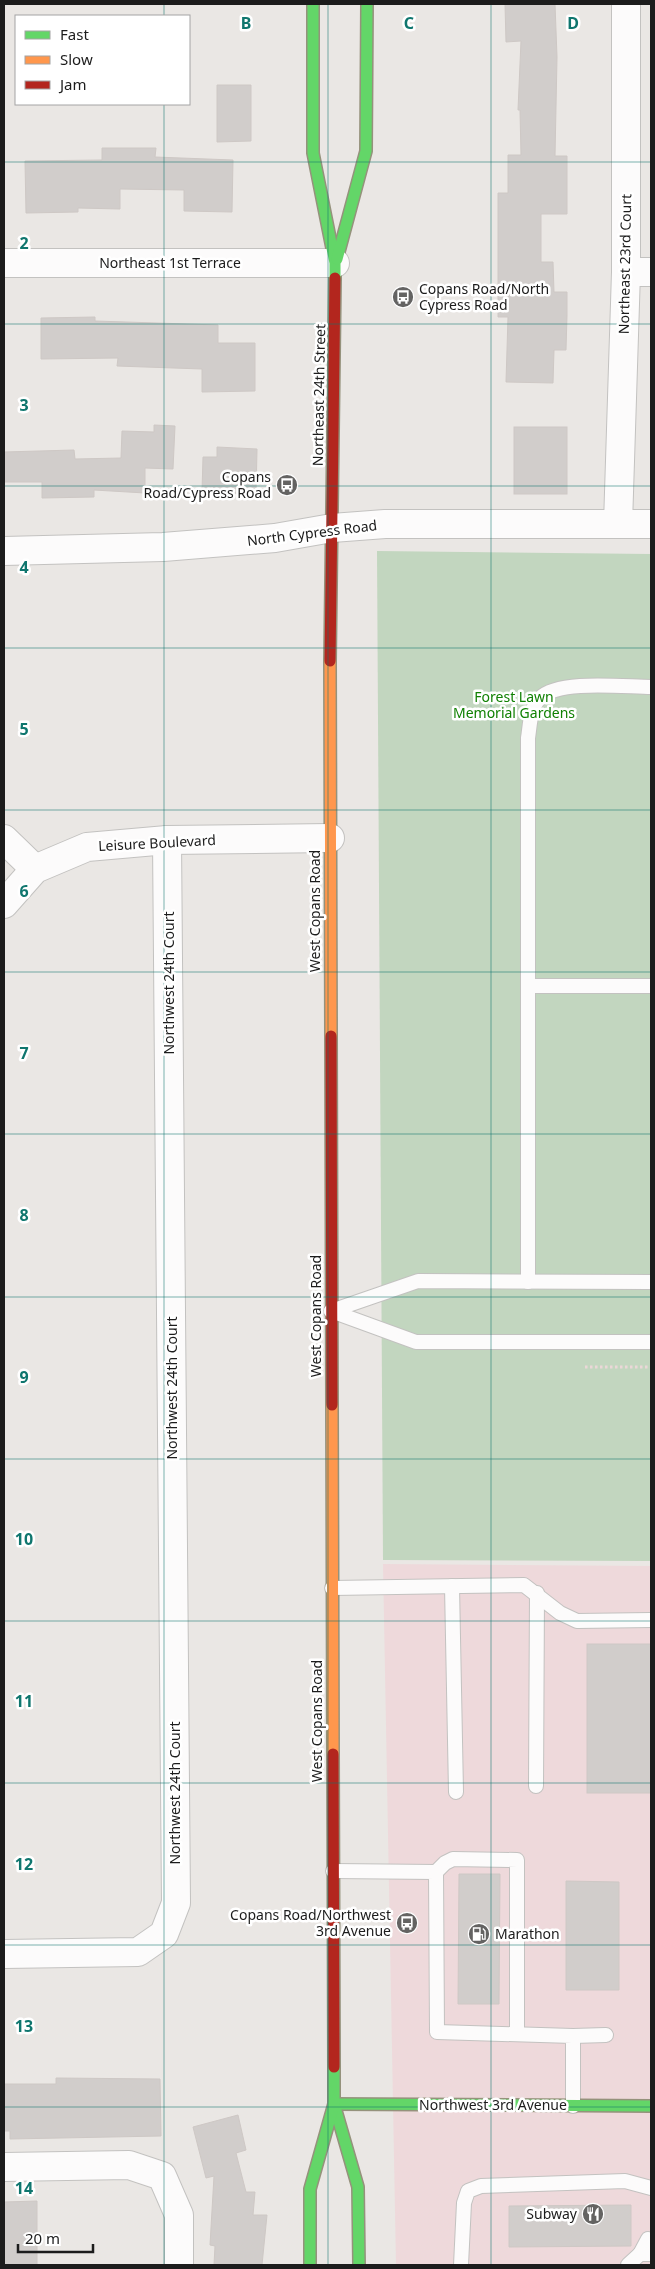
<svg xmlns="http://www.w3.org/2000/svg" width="655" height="2269" viewBox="0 0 655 2269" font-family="'Noto Sans',sans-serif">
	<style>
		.commercial { fill: #eed9db }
		.cemetery { fill: #c2d6bf }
		.building { fill: #d1cdcb; stroke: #cec8c5 }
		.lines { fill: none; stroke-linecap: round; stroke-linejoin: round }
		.lane-casing { stroke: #c3c2c0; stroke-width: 16 }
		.street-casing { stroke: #c3c2c0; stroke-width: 30 }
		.fast-casing { stroke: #95927c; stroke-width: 14 }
		.slow-casing { stroke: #95927c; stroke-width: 14 }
		.jam-casing { stroke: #95927c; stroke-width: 14 }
		.path { stroke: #ebd7d8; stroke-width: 3; stroke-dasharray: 2.5 2.5; stroke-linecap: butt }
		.lane { stroke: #fcfbfb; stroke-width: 14 }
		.street { stroke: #fcfbfb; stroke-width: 28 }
		.fast { stroke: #63d668; stroke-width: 11 }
		.slow { stroke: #ff974d; stroke-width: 11 }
		.jam { stroke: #b3261e; stroke-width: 11 }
		.grid { fill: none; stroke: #0f766e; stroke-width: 1; stroke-opacity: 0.55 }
		.labels { text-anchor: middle; stroke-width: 5; stroke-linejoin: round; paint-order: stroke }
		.street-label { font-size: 14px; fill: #1c1c1c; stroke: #fff }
		.poi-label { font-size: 14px; fill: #1c1c1c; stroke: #fff; text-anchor: end }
		.park-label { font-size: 14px; fill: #108103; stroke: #fff }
		.grid-label { font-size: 16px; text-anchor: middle; font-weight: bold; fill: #0f766e; stroke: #fff; stroke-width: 5; stroke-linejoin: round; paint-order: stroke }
	</style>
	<rect width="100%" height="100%" fill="#eae7e4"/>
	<path class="commercial" d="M383 1564 651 1566V2265H396Z"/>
	<path class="cemetery" d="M377 551 651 554V1561L383 1560Z"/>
	<g class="building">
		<path d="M505 4H555L557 57 555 156H567V214H541V262H553L554 292H567V315L566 350H554L553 383 506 382 508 317H498V193H508V155H521L520 110H518L521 41 506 42Z"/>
		<path d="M217 85H251V141L217 142Z"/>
		<path d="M102 148H156L155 157 233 160 232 212 184 211V190L120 189V209L78 208V212L26 213 25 161 102 160Z"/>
		<path d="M95 317V321L218 325V343H255V391L202 392V369L117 366 118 358 41 359V318Z"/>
		<path d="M154 425 175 426 173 469 145 468V493L94 490V497L42 498V482H4V452L74 450 75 459 121 458 122 431 154 432Z"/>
		<rect x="514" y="427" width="53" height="67"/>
		<path d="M217 447 257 449 256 494 202 492 203 457H217Z"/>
		<rect x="587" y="1644" width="64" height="149"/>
		<path d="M459 1874H500L499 2004H458Z"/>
		<path d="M566 1881 619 1882V1990H566Z"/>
		<path d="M56 2078 160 2079 161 2136 10 2139V2131H4V2084H56Z"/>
		<path d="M238 2115 246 2150 236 2153 246 2192H255L253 2215H267L262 2265H214L215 2246 210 2245 214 2176 206 2178 193 2127Z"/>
		<path d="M37 2201V2265H4V2202Z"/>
		<path d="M631 2205V2246L509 2247V2206Z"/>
	</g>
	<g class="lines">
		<g class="lane-casing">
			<g id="lane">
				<path d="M528 986H651"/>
				<path d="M528 1282V738C530 726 530 707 540 698 559 679 625 687 651 687"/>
				<path d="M331 1311 416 1342H651"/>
				<path d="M331 1311 418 1281 651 1282"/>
				<path d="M452 1586 456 1792"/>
				<path d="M332 1588 524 1585 560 1613 577 1621 651 1620"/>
				<path d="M536 1786 537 1593"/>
				<path d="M333 1871 436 1872 437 2032 573 2036V2106"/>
				<path d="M436 1872 445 1863 453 1859 517 1860V2033"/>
				<path d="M573 2036 606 2035"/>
				<path d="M640 2254 648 2239"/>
				<path d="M461 2265 464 2203 468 2191 481 2186 625 2181 651 2188"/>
				<path d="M628 2265 640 2254H651"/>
			</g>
		</g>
		<g class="street-casing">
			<g id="street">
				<path d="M4 263H335"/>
				<path d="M626 272H651"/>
				<path d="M618 524 626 272V4"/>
				<path d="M4 551 163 547 275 538 332 528 385 524H651"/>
				<path d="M4 839 35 869"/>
				<path d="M4 904 35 869 87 847 167 840 330 838"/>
				<path d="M4 1954 138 1952 164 1934 176 1903 167 840"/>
				<path d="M4 2167 129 2165 162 2176 179 2215V2265"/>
			</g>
		</g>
		<g class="fast-casing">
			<g id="fast">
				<path d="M313 4V153L335 263V278"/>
				<path d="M337 259 366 151 367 4"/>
				<path d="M334 2104 651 2106"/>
				<path d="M334 2104 358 2187 359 2265"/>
				<path d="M310 2265V2189L334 2104V2067"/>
			</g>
		</g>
		<g class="slow-casing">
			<g id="slow">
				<path d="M330 661 331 1036"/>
				<path d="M332 1405 333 1754"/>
			</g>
		</g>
		<g class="jam-casing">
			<g id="jam">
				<path d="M330 661 335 278"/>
				<path d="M331 1036 332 1405"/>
				<path d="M333 1754 334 2067"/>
			</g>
		</g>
		<path class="path" d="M585 1367H651"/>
		<use href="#lane" class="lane"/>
		<use href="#street" class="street"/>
		<use href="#fast" class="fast"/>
		<use href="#slow" class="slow"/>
		<use href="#jam" class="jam"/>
	</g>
	<path class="grid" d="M164 4V16M328 4V2265M491 4V2265M164 104V2265M4 162H651M4 324H651M4 486H651M4 648H651M4 810H651M4 972H651M4 1134H651M4 1297H651M4 1459H651M4 1621H651M4 1783H651M4 1945H651M4 2107H651"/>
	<defs>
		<g id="bus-disc" transform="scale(1.125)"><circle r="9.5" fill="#646362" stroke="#fff"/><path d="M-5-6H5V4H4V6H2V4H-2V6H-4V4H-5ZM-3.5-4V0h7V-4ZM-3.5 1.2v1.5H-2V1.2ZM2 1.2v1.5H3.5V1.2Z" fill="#fff"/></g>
		<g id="fuel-disc" transform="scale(1.125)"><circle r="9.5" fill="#646362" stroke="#fff"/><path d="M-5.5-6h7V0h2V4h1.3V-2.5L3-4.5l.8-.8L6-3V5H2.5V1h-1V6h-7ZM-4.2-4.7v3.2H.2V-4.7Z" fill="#fff"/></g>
		<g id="restaurant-disc" transform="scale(1.125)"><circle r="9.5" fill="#646362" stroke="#fff"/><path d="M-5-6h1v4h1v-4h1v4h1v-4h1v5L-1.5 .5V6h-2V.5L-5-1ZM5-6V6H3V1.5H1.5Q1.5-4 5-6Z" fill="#fff"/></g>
	</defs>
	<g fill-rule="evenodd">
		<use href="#bus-disc" x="403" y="297"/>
		<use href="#bus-disc" x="287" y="485"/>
		<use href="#bus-disc" x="407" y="1923"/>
		<use href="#fuel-disc" x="479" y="1934"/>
		<use href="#restaurant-disc" x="593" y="2214"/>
	</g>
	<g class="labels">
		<g class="street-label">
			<text x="170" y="268">Northeast 1st Terrace</text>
			<text transform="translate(625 264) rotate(-89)" y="5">Northeast 23rd Court</text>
			<text transform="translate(319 395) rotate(-89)" y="5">Northeast 24th Street</text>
			<text transform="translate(312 533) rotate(-7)" y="5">North Cypress Road</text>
			<text transform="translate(157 843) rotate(-3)" y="5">Leisure Boulevard</text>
			<text transform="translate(315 911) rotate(-90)" y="5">West Copans Road</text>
			<text transform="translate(169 983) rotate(-90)" y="5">Northwest 24th Court</text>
			<text transform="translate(316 1316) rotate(-90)" y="5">West Copans Road</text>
			<text transform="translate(172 1388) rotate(-90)" y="5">Northwest 24th Court</text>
			<text transform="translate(317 1721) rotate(-90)" y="5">West Copans Road</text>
			<text transform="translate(175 1793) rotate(-90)" y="5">Northwest 24th Court</text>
			<text x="493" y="2110">Northwest 3rd Avenue</text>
		</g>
		<g class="poi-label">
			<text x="419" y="294" text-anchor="start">Copans Road/North<tspan x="419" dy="16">Cypress Road</tspan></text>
			<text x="271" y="482">Copans<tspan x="271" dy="16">Road/Cypress Road</tspan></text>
			<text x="391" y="1920">Copans Road/Northwest<tspan x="391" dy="16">3rd Avenue</tspan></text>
			<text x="495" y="1939" text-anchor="start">Marathon</text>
			<text x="577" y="2219">Subway</text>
		</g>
		<g class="park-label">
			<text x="514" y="702">Forest Lawn<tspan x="514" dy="16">Memorial Gardens</tspan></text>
		</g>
	</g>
	<g class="grid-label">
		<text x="246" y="29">B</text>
		<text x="409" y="29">C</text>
		<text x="573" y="29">D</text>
		<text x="24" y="249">2</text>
		<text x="24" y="411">3</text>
		<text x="24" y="573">4</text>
		<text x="24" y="735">5</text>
		<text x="24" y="897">6</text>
		<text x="24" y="1059">7</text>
		<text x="24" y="1221">8</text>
		<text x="24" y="1383">9</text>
		<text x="24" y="1545">10</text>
		<text x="24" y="1707">11</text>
		<text x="24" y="1870">12</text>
		<text x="24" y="2032">13</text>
		<text x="24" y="2194">14</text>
	</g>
	<rect width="655" height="2269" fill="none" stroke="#1c1c1c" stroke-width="10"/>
	<rect x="15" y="15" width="175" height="90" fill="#ffffff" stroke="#a4a4a4"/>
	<rect x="25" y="31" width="25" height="8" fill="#63d668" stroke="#a4a4a4"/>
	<text x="60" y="40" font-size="15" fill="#1c1c1c">Fast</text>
	<rect x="25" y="56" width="25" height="8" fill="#ff974d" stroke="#a4a4a4"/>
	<text x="60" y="65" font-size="15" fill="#1c1c1c">Slow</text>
	<rect x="25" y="81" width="25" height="8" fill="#b3261e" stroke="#a4a4a4"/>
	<text x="60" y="90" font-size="15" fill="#1c1c1c">Jam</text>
	<path d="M18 2244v8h75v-8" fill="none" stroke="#1c1c1c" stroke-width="2.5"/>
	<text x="25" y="2244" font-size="15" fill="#1c1c1c" stroke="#ffffff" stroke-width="4" paint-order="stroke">20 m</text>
</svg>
